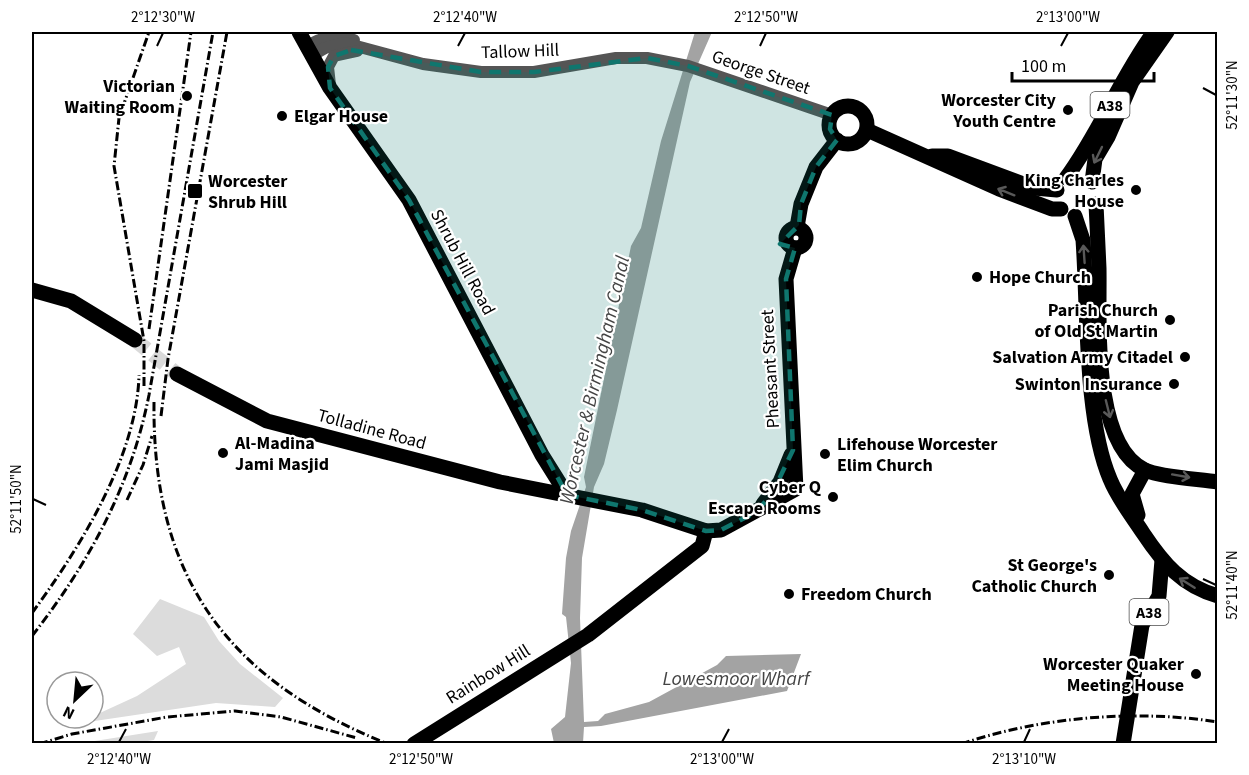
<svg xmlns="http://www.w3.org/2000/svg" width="1249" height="775" viewBox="0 0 1249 775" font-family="'Source Sans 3',sans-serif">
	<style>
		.green { fill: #dcdcdc }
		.water { fill: #a3a3a3 }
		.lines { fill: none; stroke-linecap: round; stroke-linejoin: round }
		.major-tunnel { stroke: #d9d9d9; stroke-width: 15; stroke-dasharray: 15 8; stroke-linecap: butt }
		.minor { stroke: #555; stroke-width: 12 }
		.major { stroke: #000; stroke-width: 15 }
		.rail { stroke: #000; stroke-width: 3; stroke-dasharray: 9 3 1.5 3; stroke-linecap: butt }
		.oneway { stroke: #595959 }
		.marked { fill: #0f766e; fill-opacity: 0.2; stroke: #0f766e; stroke-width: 4.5; stroke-dasharray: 12 8; stroke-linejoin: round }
		.ticks { fill: none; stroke: #000; stroke-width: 2 }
		.poi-dot { fill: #000; stroke: #fff; stroke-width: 2 }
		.labels { text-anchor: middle; stroke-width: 4.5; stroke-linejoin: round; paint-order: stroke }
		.shield { fill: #fff; stroke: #4c4c4c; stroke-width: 1.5 }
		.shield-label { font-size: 16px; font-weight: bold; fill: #000 }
		.street-label { font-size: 18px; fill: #000; stroke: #fff }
		.poi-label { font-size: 18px; font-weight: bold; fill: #000; stroke: #fff; text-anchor: end }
		.water-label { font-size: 20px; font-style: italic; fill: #444; stroke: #fff }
		.neatline { fill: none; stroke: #000; stroke-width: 2 }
		.ticks-label { font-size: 15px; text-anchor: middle; fill: #000 }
	</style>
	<rect width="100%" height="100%" fill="#fff"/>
	<g class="green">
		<path d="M160 599 204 617 219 641 240 664 283 698 275 707 216 703 88 722 89 718 137 696 186 664 179 647 157 656 133 634Z"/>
		<path d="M158 731 154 740 135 743H82Z"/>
	</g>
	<path class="water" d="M695 32H712L690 82 617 410 604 464 594 487 582 558 580 618 584 722 598 721 605 714 649 702 717 665 726 656 801 654 787 691 601 726 584 727 583 743H554L551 729 565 717 571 663 566 617 562 614 566 558 571 531 586 487 584 477 631 246 641 228 661 141Z"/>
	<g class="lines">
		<path class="major-tunnel" d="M135 340 177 374"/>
		<g class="minor">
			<path d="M306 47C323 36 334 35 354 40"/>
			<path d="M311 56 325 48 345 43 423 64 481 72H534L616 58H647L688 66 832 115"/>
			<path d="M330 85 328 67 334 56 357 51"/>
		</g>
		<g class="major">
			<path d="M299 32 330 88 409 200 542 455 567 495"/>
			<circle cx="848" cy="125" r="19"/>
			<path d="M867 130 999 189 1052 209H1061"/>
			<path d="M932 156H948L1034 188 1057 190"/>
			<path d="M1066 178C1100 132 1120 78 1154 32"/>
			<path d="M1092 182 1095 159 1108 137 1132 82 1167 32"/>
			<path d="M1096 204C1097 225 1098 247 1099 268 1100 318 1091 445 1145 470 1160 477 1199 479 1218 482"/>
			<path d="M1075 216 1083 240C1088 308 1084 418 1110 479 1118 499 1132 516 1143 533 1163 563 1182 586 1218 596"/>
			<path d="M797 227 801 204 816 167 837 140"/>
			<circle cx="796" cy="238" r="10"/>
			<path d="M32 290 71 301 135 340"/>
			<path d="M177 374 267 421 500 482 642 510 706 531 721 530 796 489 786 279 795 248"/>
			<path d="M763 504 780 482 791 455"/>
			<path d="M1138 515 1132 494 1145 470"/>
			<path d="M414 744 588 635 702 546 706 531"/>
			<path d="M1123 744 1142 625 1159 596 1162 560"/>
		</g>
		<g class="rail">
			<path d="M149 329 191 32"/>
			<path d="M144 386V341L114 166 119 118 149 32"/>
			<path d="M154 402C152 577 227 680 388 744"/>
			<path d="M161 416 168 359 227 32"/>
			<path d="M127 500 143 465 152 436"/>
			<path d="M32 613C79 549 137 457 139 375"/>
			<path d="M32 636C89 563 131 486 149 395L213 32"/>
			<path d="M39 744 72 734 167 717 235 711 281 717 357 738"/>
			<path d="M961 744C1041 717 1135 709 1218 722"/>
		</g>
	</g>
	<defs><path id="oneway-shaft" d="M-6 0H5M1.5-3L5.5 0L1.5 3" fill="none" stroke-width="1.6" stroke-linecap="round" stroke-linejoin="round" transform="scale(1.5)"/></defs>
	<g class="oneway">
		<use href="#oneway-shaft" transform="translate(1098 155) rotate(116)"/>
		<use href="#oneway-shaft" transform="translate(1006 192) rotate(-158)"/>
		<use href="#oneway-shaft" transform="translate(1084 254) rotate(-94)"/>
		<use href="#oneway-shaft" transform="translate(1108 409) rotate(76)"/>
		<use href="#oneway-shaft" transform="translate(1181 476) rotate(10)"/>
		<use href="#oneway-shaft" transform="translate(1187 583) rotate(-148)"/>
	</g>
	<path class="marked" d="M351 50 481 72H534L647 58 688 66 832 115 830 129 837 140 816 167 801 204 799 225 780 244 795 248 786 279 793 450 772 494 756 512 721 530 706 531 642 510 567 495 409 200 330 88 328 67 334 56Z"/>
	<path class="ticks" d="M157 46 163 33M458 46 465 33M760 46 766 33M1061 46 1068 33M1203 88 1216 95M33 499 46 505M1203 579 1216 585M119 742 126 729M421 742 427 729M722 742 729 729M1024 742 1030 729"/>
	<g class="poi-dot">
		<circle cx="187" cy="96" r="6"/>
		<circle cx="1068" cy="110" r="6"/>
		<circle cx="282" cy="116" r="6"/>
		<circle cx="1136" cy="190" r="6"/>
		<rect x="187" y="183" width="16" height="16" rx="3"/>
		<circle cx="977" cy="277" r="6"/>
		<circle cx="1170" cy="320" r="6"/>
		<circle cx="1185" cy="357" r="6"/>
		<circle cx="1174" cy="384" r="6"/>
		<circle cx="223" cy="453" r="6"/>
		<circle cx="825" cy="454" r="6"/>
		<circle cx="833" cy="497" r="6"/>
		<circle cx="1109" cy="575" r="6"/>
		<circle cx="789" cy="594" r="6"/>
		<circle cx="1196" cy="674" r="6"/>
	</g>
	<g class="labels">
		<g class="shield">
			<rect x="1090.5" y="92" width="39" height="26" rx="4.5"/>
			<rect x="1129.5" y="599" width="39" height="26" rx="4.5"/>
		</g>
		<g class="shield-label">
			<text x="1110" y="111">A38</text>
			<text x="1149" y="618">A38</text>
		</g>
		<g class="street-label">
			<text transform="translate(520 51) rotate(-2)" y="6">Tallow Hill</text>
			<text transform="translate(761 72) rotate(19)" y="6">George Street</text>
			<text transform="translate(463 262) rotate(62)" y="6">Shrub Hill Road</text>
			<text transform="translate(770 369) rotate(-93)" y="6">Pheasant Street</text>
			<text transform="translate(372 429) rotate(15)" y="6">Tolladine Road</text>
			<text transform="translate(488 674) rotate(-32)" y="6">Rainbow Hill</text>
		</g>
		<g class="poi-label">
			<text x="175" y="92">Victorian<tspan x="175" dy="21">Waiting Room</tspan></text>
			<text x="1056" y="106">Worcester City<tspan x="1056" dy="21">Youth Centre</tspan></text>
			<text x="294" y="122" text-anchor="start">Elgar House</text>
			<text x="1124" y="186">King Charles<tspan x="1124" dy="21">House</tspan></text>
			<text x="208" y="187" text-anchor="start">Worcester<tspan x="208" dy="21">Shrub Hill</tspan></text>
			<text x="989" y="283" text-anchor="start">Hope Church</text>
			<text x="1158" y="316">Parish Church<tspan x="1158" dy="21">of Old St Martin</tspan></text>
			<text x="1173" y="363">Salvation Army Citadel</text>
			<text x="1162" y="390">Swinton Insurance</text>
			<text x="235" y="449" text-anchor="start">Al-Madina<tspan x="235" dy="21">Jami Masjid</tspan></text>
			<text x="837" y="450" text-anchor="start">Lifehouse Worcester<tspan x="837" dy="21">Elim Church</tspan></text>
			<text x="821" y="493">Cyber Q<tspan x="821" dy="21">Escape Rooms</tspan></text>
			<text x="1097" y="571">St George's<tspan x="1097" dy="21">Catholic Church</tspan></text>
			<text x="801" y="600" text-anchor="start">Freedom Church</text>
			<text x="1184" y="670">Worcester Quaker<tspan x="1184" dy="21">Meeting House</tspan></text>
		</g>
		<g class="water-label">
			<text transform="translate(594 380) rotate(-77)" y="7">Worcester &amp; Birmingham Canal</text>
			<text x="736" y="685">Lowesmoor Wharf</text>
		</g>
	</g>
	<rect width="1249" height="775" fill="none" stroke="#ffffff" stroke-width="66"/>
	<g transform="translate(75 700) rotate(206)"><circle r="28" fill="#ffffff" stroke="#999999" stroke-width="1.5"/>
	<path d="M0-4.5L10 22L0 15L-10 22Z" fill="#000000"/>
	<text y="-9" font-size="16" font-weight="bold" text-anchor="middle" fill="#000000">N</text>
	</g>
	<path d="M1012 72v9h142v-9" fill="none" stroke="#000000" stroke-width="3"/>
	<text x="1021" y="72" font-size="18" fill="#000000" stroke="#ffffff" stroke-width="4.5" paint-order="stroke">100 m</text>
	<rect x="33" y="33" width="1183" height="709" class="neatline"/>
	<g class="ticks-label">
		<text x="163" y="22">2°12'30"W</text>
		<text x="465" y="22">2°12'40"W</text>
		<text x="766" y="22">2°12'50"W</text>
		<text x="1068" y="22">2°13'00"W</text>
		<text transform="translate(1232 95) rotate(-90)" y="5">52°11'30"N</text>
		<text transform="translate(16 499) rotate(-90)" y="5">52°11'50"N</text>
		<text transform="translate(1232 585) rotate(-90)" y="5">52°11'40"N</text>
		<text x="119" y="764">2°12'40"W</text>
		<text x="421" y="764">2°12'50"W</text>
		<text x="722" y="764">2°13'00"W</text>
		<text x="1024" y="764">2°13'10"W</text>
	</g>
</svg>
